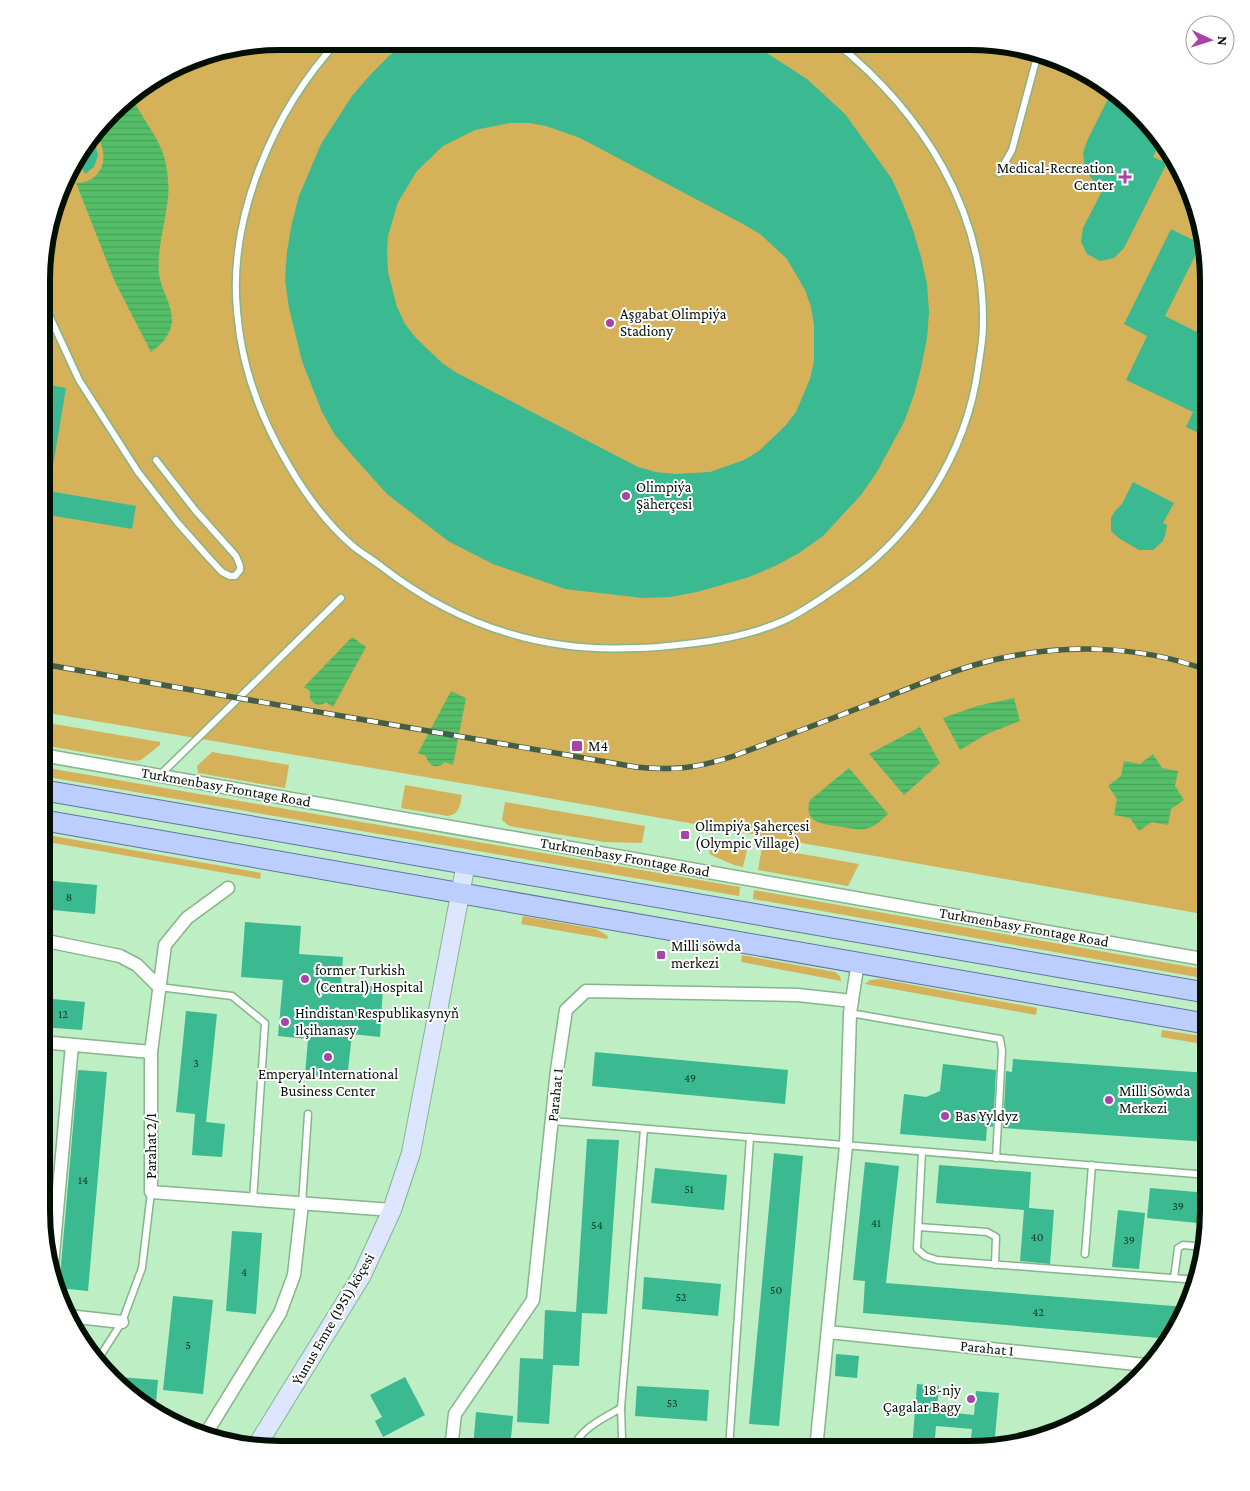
<svg xmlns="http://www.w3.org/2000/svg" width="1250" height="1491" viewBox="0 0 1250 1491" font-family="'Crimson Pro',serif">
	<style>
		.grass { fill: #d5b159 }
		.water { fill: url(#water-rules) }
		.building { fill: #3bb990; fill-rule: evenodd }
		.lines { fill: none; stroke-linecap: round; stroke-linejoin: round }
		.lane-casing { stroke: #86b48b; stroke-width: 9 }
		.street-casing { stroke: #86b48b; stroke-width: 15 }
		.secondary-casing { stroke: #86b48b; stroke-width: 20 }
		.primary-casing { stroke: #5e76a5; stroke-width: 22 }
		.lane { stroke: #fff; stroke-width: 6 }
		.street { stroke: #fff; stroke-width: 12 }
		.secondary { stroke: #dde6fe; stroke-width: 18 }
		.primary { stroke: #bccefd; stroke-width: 20 }
		.rail-casing { stroke: #445e46; stroke-width: 5.5 }
		.rail { stroke: #fff; stroke-width: 4; stroke-dasharray: 11; stroke-linecap: butt }
		.poi-dot { fill: #a843a8; stroke: #fff; stroke-width: 2 }
		.labels { text-anchor: middle; stroke-width: 4; stroke-linejoin: round; paint-order: stroke }
		.number-label { font-size: 12px; fill: #103a26 }
		.poi-label { font-size: 15px; fill: #021003; stroke: #fff; text-anchor: start }
		.street-label { font-size: 15px; fill: #021003; stroke: #fff }
		.rim { fill: none; stroke: #021003; stroke-width: 6 }
	</style>
	<defs>
		<pattern id="water-rules" width="6" height="5" patternUnits="userSpaceOnUse" patternTransform="scale(1.25)"><rect width="6" height="5" fill="#55be68"/><path d="M0 2.5h6" fill="none" stroke="#48a259"/></pattern>
	</defs>
	<rect width="100%" height="100%" fill="#beeec3"/>
	<g class="grass">
		<path d="M280 41 1001 43 1103 82 1177 160 1201 218 1209 280 1208 915 508 791 42 712 43 249 73 161 123 100 203 54Z"/>
		<path d="M42 722 160 742V745L141 760 134 761 42 745Z"/>
		<path d="M212 752 289 765 285 788 198 773 197 766Z"/>
		<path d="M42 767 740 887 739 896 42 776Z"/>
		<path d="M405 785 462 795C460 805 460 814 448 816L401 808Z"/>
		<path d="M505 802 645 826 642 843 604 842 509 826 502 820Z"/>
		<path d="M42 834 261 873 260 879 42 841Z"/>
		<path d="M712 838 748 845 743 867 734 865 711 855 709 852Z"/>
		<path d="M762 847 859 864 848 886 758 870Z"/>
		<path d="M754 890 1208 970V979L753 899Z"/>
		<path d="M523 916 596 929 608 936 607 939 521 924Z"/>
		<path d="M742 955 835 972 840 976 841 981 741 962Z"/>
		<path d="M881 979 1037 1008 1036 1015 865 984 870 980Z"/>
		<path d="M1162 1030 1208 1037V1045L1161 1037Z"/>
	</g>
	<g class="water">
		<path d="M132 95C140 118 159 135 165 160 168 175 170 190 167 205 164 229 157 250 159 274 161 290 173 306 172 322 170 336 162 344 151 352L115 282 76 183C104 183 111 153 95 134L123 100Z"/>
		<path d="M352 637 366 647 333 707 326 702C320 707 313 705 310 698V691L304 687Z"/>
		<path d="M451 691 466 698 453 765 445 762C437 770 428 766 426 756L418 753Z"/>
		<path d="M1014 698 1020 721 985 735 960 750 943 718 977 706Z"/>
		<path d="M920 727 940 763 904 795 869 754Z"/>
		<path d="M1153 754 1162 768 1178 771 1175 786 1184 800 1171 809 1168 825 1152 822 1139 831 1130 818 1114 815 1117 799 1108 786 1121 776 1124 761 1140 764Z"/>
		<path d="M849 768 888 814C882 820 875 827 865 829 858 830 849 828 842 827 825 824 802 824 810 800Z"/>
	</g>
	<g class="building">
		<path d="M409 42 751 43 807 79 845 114 892 179 903 204 913 230 921 257 927 284 929 312 927 338 921 368 914 395 904 422 877 472 861 495 823 536 799 553 775 566 749 577 697 592 670 597 643 598 565 589 493 564 448 541 387 494 352 455 335 435 322 412 302 361 289 308 285 280 287 251 292 223 299 196 321 144 352 96 370 75 390 55ZM510 123H529L546 126 580 138 745 225 760 234 787 259 805 290 811 307 814 325V361L810 379 796 412 785 426 759 451 744 460 710 472 674 474 656 472 638 467 457 373 442 363 416 338 405 324 397 307 388 272 387 254 388 236 398 202 417 171 443 146 475 130Z"/>
		<path d="M1112 91 1160 143 1153 157 1167 163 1124 248 1114 258 1100 261 1087 254 1081 242 1083 228 1103 189 1092 179 1085 169 1083 153 1087 141Z"/>
		<path d="M93 137 98 155 94 167 85 174 76 157Z"/>
		<path d="M1171 229 1201 244 1165 316 1209 338V438L1186 427 1193 412 1126 380 1147 336 1124 324Z"/>
		<path d="M43 384 66 388 50 484H43Z"/>
		<path d="M1133 482 1174 503 1163 523 1167 525 1165 536 1162 542 1153 550H1139L1120 539 1111 531V518L1115 511 1122 504Z"/>
		<path d="M43 490 136 506 132 529 43 514Z"/>
		<path d="M42 880 97 885 95 914 42 909Z"/>
		<path d="M245 922 301 926 299 954 343 957 341 984 383 987 380 1037 352 1034 347 1079 305 1075 308 1039 278 1036 283 980 241 977Z"/>
		<path d="M42 998 85 1002 82 1030 42 1027Z"/>
		<path d="M186 1011 217 1014 206 1122 225 1124 222 1157 192 1155 195 1114 176 1112Z"/>
		<path d="M595 1052 788 1070 785 1104 592 1086Z"/>
		<path d="M1013 1059 1208 1073V1142L1003 1128 1006 1071 1012 1072Z"/>
		<path d="M943 1064 996 1070 993 1127 987 1126 986 1141 900 1134 904 1094 926 1097 940 1091Z"/>
		<path d="M78 1070 107 1072 88 1291 59 1288Z"/>
		<path d="M587 1139 619 1140 607 1314 582 1313 579 1366 553 1365 549 1424 517 1422 520 1358 543 1359 545 1310 576 1312Z"/>
		<path d="M774 1153 803 1156 779 1426 749 1424Z"/>
		<path d="M865 1162 899 1166 886 1283 1186 1307 1171 1339 863 1313 865 1281 853 1280Z"/>
		<path d="M939 1165 1031 1172 1029 1208 1054 1210 1050 1264 1020 1261 1024 1210 936 1203Z"/>
		<path d="M655 1168 727 1175 724 1210 651 1203Z"/>
		<path d="M1150 1188 1208 1193V1224L1147 1218Z"/>
		<path d="M1118 1210 1145 1213 1139 1269 1112 1267Z"/>
		<path d="M232 1231 262 1233 256 1314 226 1311Z"/>
		<path d="M644 1277 721 1284 718 1316 642 1309Z"/>
		<path d="M173 1296 213 1300 203 1394 163 1390Z"/>
		<path d="M836 1354 859 1356 857 1378 835 1376Z"/>
		<path d="M119 1377 158 1380 155 1414 119 1385Z"/>
		<path d="M405 1377 425 1415 383 1437 375 1421 382 1417 370 1395Z"/>
		<path d="M917 1384 939 1386 937 1411 974 1415 976 1391 999 1393 994 1447 985 1449H970L972 1429 936 1426 934 1449H912Z"/>
		<path d="M637 1386 709 1390 707 1421 635 1416Z"/>
		<path d="M476 1412 513 1416 510 1449H473Z"/>
	</g>
	<g class="lines">
		<g class="lane-casing">
			<g id="lane">
				<path d="M338 41C274 110 228 216 237 311 241 365 261 419 289 466 306 495 328 525 354 547 363 554 373 560 382 567 435 608 496 636 563 645 595 650 626 649 658 647 701 643 746 638 785 620 806 610 825 596 844 583 915 534 966 454 978 369 980 354 983 340 983 325 985 211 923 113 836 43"/>
				<path d="M999 173 1012 150 1037 57"/>
				<path d="M43 302 79 380 138 472 177 522 208 557 222 572 230 576H235L240 570V566L236 556 195 510 156 460"/>
				<path d="M160 775 341 598"/>
				<path d="M159 987 232 996 265 1023 253 1200"/>
				<path d="M850 1013 1000 1039 1002 1051 996 1158"/>
				<path d="M552 1121 1208 1175"/>
				<path d="M922 1152 917 1249 925 1256 937 1260 1198 1280"/>
				<path d="M302 1204 308 1114"/>
				<path d="M919 1227 987 1232 996 1237 995 1265"/>
				<path d="M1085 1254 1092 1165"/>
				<path d="M1174 1278 1178 1248 1183 1245 1204 1247"/>
				<path d="M97 1361 122 1322 142 1268 151 1192"/>
				<path d="M573 1449C579 1429 604 1418 621 1408"/>
				<path d="M629 1449 622 1439 621 1408 644 1129"/>
				<path d="M729 1449 750 1137"/>
			</g>
		</g>
		<g class="street-casing">
			<g id="street">
				<path d="M42 755 1208 960"/>
				<path d="M228 888 187 918 165 945 151 1052V1192L392 1210"/>
				<path d="M42 940 120 956 137 965 159 987"/>
				<path d="M42 1042 151 1052"/>
				<path d="M51 1277 72 1045"/>
				<path d="M68 1316 122 1322"/>
				<path d="M828 1332 1146 1365"/>
				<path d="M207 1432 280 1313 294 1275 302 1204"/>
				<path d="M451 1449 455 1414 533 1300 557 1070 566 1010 586 991 798 995 852 1001"/>
				<path d="M816 1449 846 1146 850 1013 858 962"/>
			</g>
		</g>
		<g class="secondary-casing">
			<path id="secondary" d="M256 1447 362 1275 392 1210 411 1153 466 863"/>
		</g>
		<g class="primary-casing">
			<g id="primary">
				<path d="M42 790 1208 993"/>
				<path d="M42 820 1208 1024"/>
			</g>
		</g>
		<use href="#lane" class="lane"/>
		<use href="#street" class="street"/>
		<use href="#secondary" class="secondary"/>
		<use href="#primary" class="primary"/>
		<g class="rail-casing">
			<path id="rail" d="M42 664 636 767C676 771 696 768 734 756 780 738 826 721 872 703 907 689 942 674 978 664 1052 643 1136 643 1209 671"/>
		</g>
		<use href="#rail" class="rail"/>
	</g>
	<g class="poi-dot">
		<path d="M1122.5 169.5h5v5h5v5h-5v5h-5v-5h-5v-5h5z"/>
		<circle cx="610" cy="323" r="5"/>
		<circle cx="626" cy="496" r="5"/>
		<rect x="571" y="740" width="12" height="12" rx="2.5"/>
		<rect x="680" y="830" width="10" height="10" rx="2.5"/>
		<rect x="656" y="950" width="10" height="10" rx="2.5"/>
		<circle cx="305" cy="979" r="5"/>
		<circle cx="285" cy="1022" r="5"/>
		<circle cx="328" cy="1057" r="5"/>
		<circle cx="1109" cy="1100" r="5"/>
		<circle cx="945" cy="1116" r="5"/>
		<circle cx="971" cy="1399" r="5"/>
	</g>
	<g class="labels">
		<g class="number-label">
			<text x="69" y="901">8</text>
			<text x="63" y="1018">12</text>
			<text x="196" y="1067">3</text>
			<text x="690" y="1082">49</text>
			<text x="83" y="1184">14</text>
			<text x="689" y="1193">51</text>
			<text x="1178" y="1210">39</text>
			<text x="876" y="1227">41</text>
			<text x="597" y="1229">54</text>
			<text x="1037" y="1241">40</text>
			<text x="1129" y="1244">39</text>
			<text x="244" y="1276">4</text>
			<text x="776" y="1294">50</text>
			<text x="681" y="1301">52</text>
			<text x="1038" y="1316">42</text>
			<text x="188" y="1349">5</text>
			<text x="672" y="1407">53</text>
		</g>
		<g class="poi-label">
			<text x="1114" y="173" text-anchor="end">Medical-Recreation<tspan x="1114" dy="17">Center</tspan></text>
			<text x="620" y="319">Aşgabat Olimpiýa<tspan x="620" dy="17">Stadiony</tspan></text>
			<text x="636" y="492">Olimpiýa<tspan x="636" dy="17">Şäherçesi</tspan></text>
			<text x="588" y="751">M4</text>
			<text x="695" y="831">Olimpiýa Şaherçesi<tspan x="695" dy="17">(Olympic Village)</tspan></text>
			<text x="671" y="951">Milli söwda<tspan x="671" dy="17">merkezi</tspan></text>
			<text x="315" y="975">former Turkish<tspan x="315" dy="17">(Central) Hospital</tspan></text>
			<text x="295" y="1018">Hindistan Respublikasynyň<tspan x="295" dy="17">Ilçihanasy</tspan></text>
			<text x="328" y="1079" text-anchor="middle">Emperyal International<tspan x="328" dy="17">Business Center</tspan></text>
			<text x="1119" y="1096">Milli Söwda<tspan x="1119" dy="17">Merkezi</tspan></text>
			<text x="955" y="1121">Bas Yyldyz</text>
			<text x="961" y="1395" text-anchor="end">18-njy<tspan x="961" dy="17">Çagalar Bagy</tspan></text>
		</g>
		<g class="street-label">
			<text transform="translate(226 787) rotate(10)" y="5">Turkmenbasy Frontage Road</text>
			<text transform="translate(625 857) rotate(10)" y="5">Turkmenbasy Frontage Road</text>
			<text transform="translate(1024 927) rotate(10)" y="5">Turkmenbasy Frontage Road</text>
			<text transform="translate(555 1095) rotate(-84)" y="5">Parahat 1</text>
			<text transform="translate(151 1146) rotate(-90)" y="5">Parahat 2/1</text>
			<text transform="translate(333 1319) rotate(-60)" y="5">Ýunus Emre (1951) köçesi</text>
			<text transform="translate(987 1348) rotate(6)" y="5">Parahat 1</text>
		</g>
	</g>
	<path d="M0 0H1250V1491H0ZM280 50H970A230 230 0 0 1 1200 280V1211A230 230 0 0 1 970 1441H280A230 230 0 0 1 50 1211V280A230 230 0 0 1 280 50Z" fill="#fff" fill-rule="evenodd"/>
	<path class="rim" d="M280 50H970A230 230 0 0 1 1200 280V1211A230 230 0 0 1 970 1441H280A230 230 0 0 1 50 1211V280A230 230 0 0 1 280 50Z"/>
	<g transform="translate(1210 40) rotate(94)"><circle r="24" fill="#ffffff" stroke="#9a9f9a"/>
	<path d="M0-4L9 19L0 12L-9 19Z" fill="#a843a8"/>
	<text y="-8" font-size="14" font-weight="bold" text-anchor="middle" fill="#021003">N</text>
	</g>
</svg>
